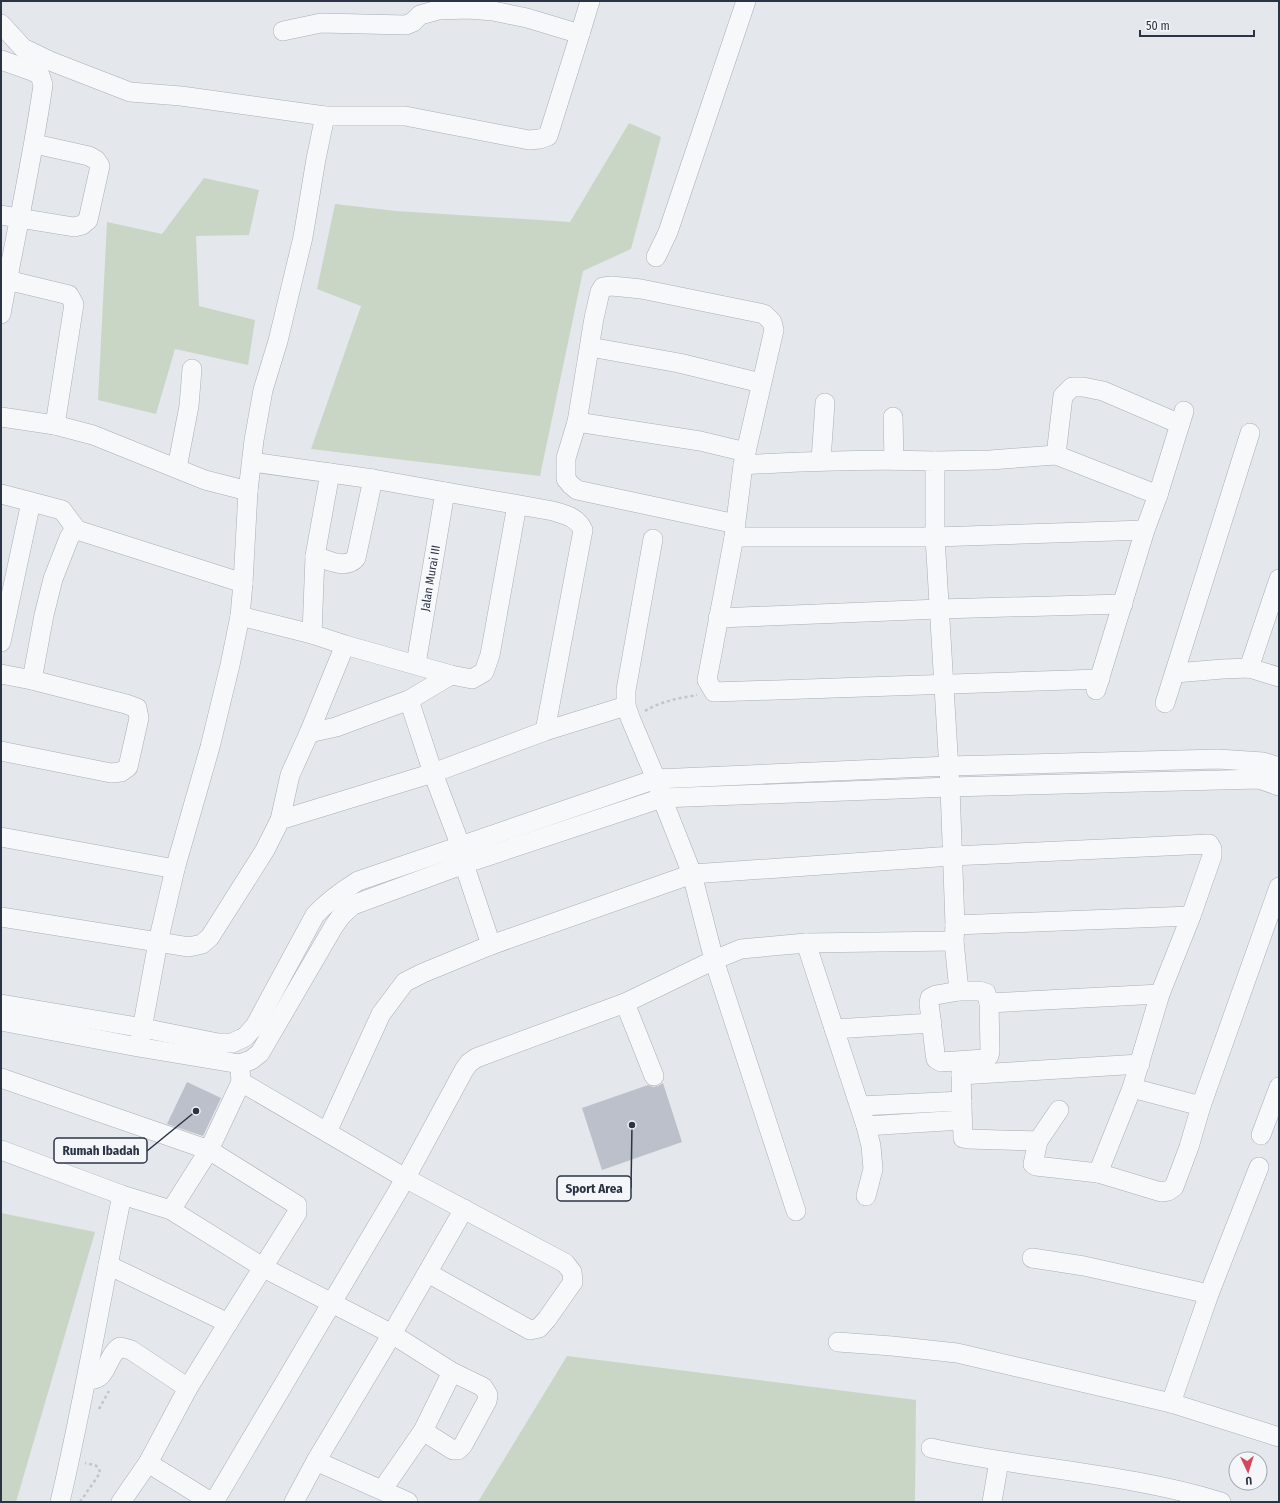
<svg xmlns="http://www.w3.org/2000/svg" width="1280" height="1503" viewBox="0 0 1280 1503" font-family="'Fira Sans Condensed',sans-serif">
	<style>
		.green { fill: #c9d6c5 }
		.building { fill: #bbc0ca }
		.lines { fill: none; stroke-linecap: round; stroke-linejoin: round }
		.minor-casing { stroke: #a9aeb7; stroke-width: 20 }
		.path { stroke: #c2c5cb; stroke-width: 2.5; stroke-dasharray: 3 3; stroke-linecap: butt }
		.minor { stroke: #f7f8fa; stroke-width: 19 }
		.labels { text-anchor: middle; stroke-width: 4; stroke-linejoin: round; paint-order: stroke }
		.street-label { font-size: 12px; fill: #2b3445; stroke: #f4f6f9 }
		.leader { fill: none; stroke: #2b3445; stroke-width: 1.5 }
		.callout-dot { fill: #2b3445; stroke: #f4f6f9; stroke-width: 1.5 }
		.callout { fill: #f4f6f9; stroke: #2b3445; stroke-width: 1.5 }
		.callout-label { font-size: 13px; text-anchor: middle; font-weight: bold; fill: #2b3445 }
	</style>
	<rect width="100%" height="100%" fill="#e4e7ec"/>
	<g class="green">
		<path d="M629 123 661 137 631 249 583 271 540 476 311 449 361 306 317 289 335 204 396 211 570 222Z"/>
		<path d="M204 178 259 190 249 235 196 236 199 306 255 320 248 365 175 349 156 414 98 400 107 222 162 234Z"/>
		<path d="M1 1213 95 1232 16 1502H1Z"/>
		<path d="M567 1356 916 1400 915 1502H478Z"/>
	</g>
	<g class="building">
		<path d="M187 1082 221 1098 203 1136 167 1124Z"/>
		<path d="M663 1083 682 1142 602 1170 582 1108 648 1085 653 1087 658 1086Z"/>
	</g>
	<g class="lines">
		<g class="minor-casing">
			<g id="minor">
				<path d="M1 24 23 48 50 61 130 92 181 96 325 116H405L529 140 540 139 548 136 580 34 590 1"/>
				<path d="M283 31 321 23 406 25 413 22 420 15 438 10 468 9 493 11 527 18 580 34"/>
				<path d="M1 60 32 71 40 75 43 85C32 162 15 238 1 314"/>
				<path d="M1 215 74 227 82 225 88 220 100 166 96 160 89 156 35 144"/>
				<path d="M656 257 668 232 746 1"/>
				<path d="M7 280 69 295 74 304 55 425"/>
				<path d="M590 347 679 363 761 383"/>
				<path d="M1 417 55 425 93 435 205 480 248 491"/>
				<path d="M893 417 894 460"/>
				<path d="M577 422 700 441 746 452"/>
				<path d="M1056 455 1063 396 1072 387H1083L1103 391 1180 424"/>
				<path d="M821 460 825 403"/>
				<path d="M935 461 990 460 1056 455 1158 495"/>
				<path d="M252 462 373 479 553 511C566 515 577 517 583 530L545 731"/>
				<path d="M743 465C807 461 871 459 935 461V537L950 787 955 925 954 941 959 991"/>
				<path d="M177 468 189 406 192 369"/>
				<path d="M1 494 62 510 77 530 243 583"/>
				<path d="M736 524 577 490 571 485 566 479V458L577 422 594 318 600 292 603 287 612 286 641 289 764 314 772 322 774 330 743 465 734 537 707 680 714 692 1100 679"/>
				<path d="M734 537H935L1145 530"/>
				<path d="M653 539 626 690V706L631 720 656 779 662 798 692 874 714 960 796 1211"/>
				<path d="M315 556C328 560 346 570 356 558L373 479"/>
				<path d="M240 616 312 634 345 645 451 675 472 679 484 672 490 655 517 505"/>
				<path d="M718 618 939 609 1123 604"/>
				<path d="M312 634 315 556 330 473"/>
				<path d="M1 642 31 502"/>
				<path id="s1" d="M416 664 445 492"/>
				<path d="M1249 668 1279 579"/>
				<path d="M1175 673 1223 669 1249 668 1279 677"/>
				<path d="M1 674 32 680 126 704 137 708 139 718 128 767 121 772 111 773 1 751"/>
				<path d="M32 680 44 615 53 579 69 538 72 533 77 530"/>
				<path d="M1096 690 1145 530 1158 495 1184 411"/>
				<path d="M409 700 433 773 461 847"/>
				<path d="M1165 703 1250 433"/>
				<path d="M309 733 345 645"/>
				<path d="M280 820 290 775 309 733 336 727 409 700 451 675"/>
				<path d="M1 837 175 869"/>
				<path d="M464 864 491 945"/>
				<path d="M1 917 189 947 202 944 210 937 265 850 280 820 433 773 545 731 626 706"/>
				<path d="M955 925 1191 916"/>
				<path d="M806 943 866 1126 871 1146 873 1169 866 1196"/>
				<path d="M959 991H979L986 993 989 1003 990 1051 989 1056 985 1059 941 1062 936 1059 935 1053 929 1003 930 998 936 995Z"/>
				<path d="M625 1003 654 1076"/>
				<path d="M989 1003 1160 994"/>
				<path d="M1 1004 143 1028 218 1043H232L245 1037 255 1026 315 915C328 901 342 891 358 881L656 779 949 766 1218 759 1263 762 1279 767"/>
				<path d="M1 1021 138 1047 240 1064 251 1060 260 1053 334 926 341 916 353 905 464 864 662 798 950 787 1259 779 1279 786"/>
				<path d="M834 1029 932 1023"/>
				<path d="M140 1040 158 942 175 869 210 747 230 665 240 616 243 583 248 491 254 440 263 390 278 341 303 237 316 159 325 116"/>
				<path d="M961 1062V1075L1140 1064"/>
				<path d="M961 1075 963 1138 968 1139 1038 1141"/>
				<path d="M1 1078 209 1150 297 1205V1213L228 1323 188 1388 148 1463 121 1502"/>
				<path d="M241 1082 405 1178 565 1263 572 1272 573 1282 547 1319 539 1328 530 1330 428 1273"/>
				<path d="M860 1106 962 1101"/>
				<path d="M1201 1106 1279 887"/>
				<path d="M1059 1110 1038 1141 1033 1164 1036 1166 1098 1173 1161 1192 1168 1191 1174 1187 1189 1147 1201 1106 1132 1088"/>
				<path d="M866 1126 962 1120"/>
				<path d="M327 1132 381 1014 405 982 423 973 491 945 692 874 952 856 1209 844 1212 849V856L1191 916 1160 994 1132 1088 1098 1173"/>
				<path d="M1261 1135 1279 1087"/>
				<path d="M1 1150 122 1195 171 1210 264 1268 392 1334 452 1372 483 1387 488 1395 487 1401 463 1445 458 1450H453L423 1431"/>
				<path d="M171 1210 209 1150 241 1082 240 1069"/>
				<path d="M1032 1258 1084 1266 1209 1294"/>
				<path d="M108 1265 228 1323"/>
				<path d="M838 1342 892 1346 957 1353 1171 1403 1279 1437"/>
				<path d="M87 1379C108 1383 106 1355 120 1347L131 1350 188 1388"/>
				<path d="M1171 1403 1209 1294 1259 1167"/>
				<path d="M931 1448C1027 1469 1127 1473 1221 1502"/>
				<path d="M316 1461 408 1502"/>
				<path d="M148 1463 211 1502"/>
				<path d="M382 1490 423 1431 452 1372"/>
				<path d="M60 1502C84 1400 101 1297 122 1195"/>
				<path d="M214 1502 405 1179 464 1070 469 1063 476 1058 625 1003 714 960 741 949 806 943 954 941"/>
				<path d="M294 1502 316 1461 392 1334 464 1209"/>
				<path d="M992 1502 999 1461"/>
			</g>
		</g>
		<g class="path">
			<path d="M645 711C661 701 680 698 697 695"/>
			<path d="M99 1409 109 1391"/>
			<path d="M80 1502 100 1473C99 1464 93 1465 85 1463"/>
		</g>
		<use href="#minor" class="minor"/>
	</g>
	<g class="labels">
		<g class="street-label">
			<text dy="4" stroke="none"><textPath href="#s1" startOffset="87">Jalan Murai III</textPath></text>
		</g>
	</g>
	<path class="leader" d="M196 1111L147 1151M632 1125L631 1188"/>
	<g class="callout-dot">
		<circle cx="196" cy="1111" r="4"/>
		<circle cx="632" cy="1125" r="4"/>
	</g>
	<g class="callout">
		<rect x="54" y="1138" width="93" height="25" rx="4"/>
		<rect x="557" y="1176" width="74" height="25" rx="4"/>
	</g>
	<g class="callout-label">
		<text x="101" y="1155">Rumah Ibadah</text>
		<text x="594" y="1193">Sport Area</text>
	</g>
	<rect width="1280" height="1503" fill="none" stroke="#2b3445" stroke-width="4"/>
	<g transform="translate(1248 1471) rotate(176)"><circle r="19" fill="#f4f6f9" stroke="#a4a8b1"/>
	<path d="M0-3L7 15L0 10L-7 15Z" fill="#d1495b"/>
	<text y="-6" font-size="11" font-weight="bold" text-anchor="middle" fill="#2b3445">U</text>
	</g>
	<path d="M1140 30v6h114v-6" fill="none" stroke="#2b3445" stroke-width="2"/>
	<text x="1146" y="30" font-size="12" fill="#2b3445" stroke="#f4f6f9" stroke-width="3" paint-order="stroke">50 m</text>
</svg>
